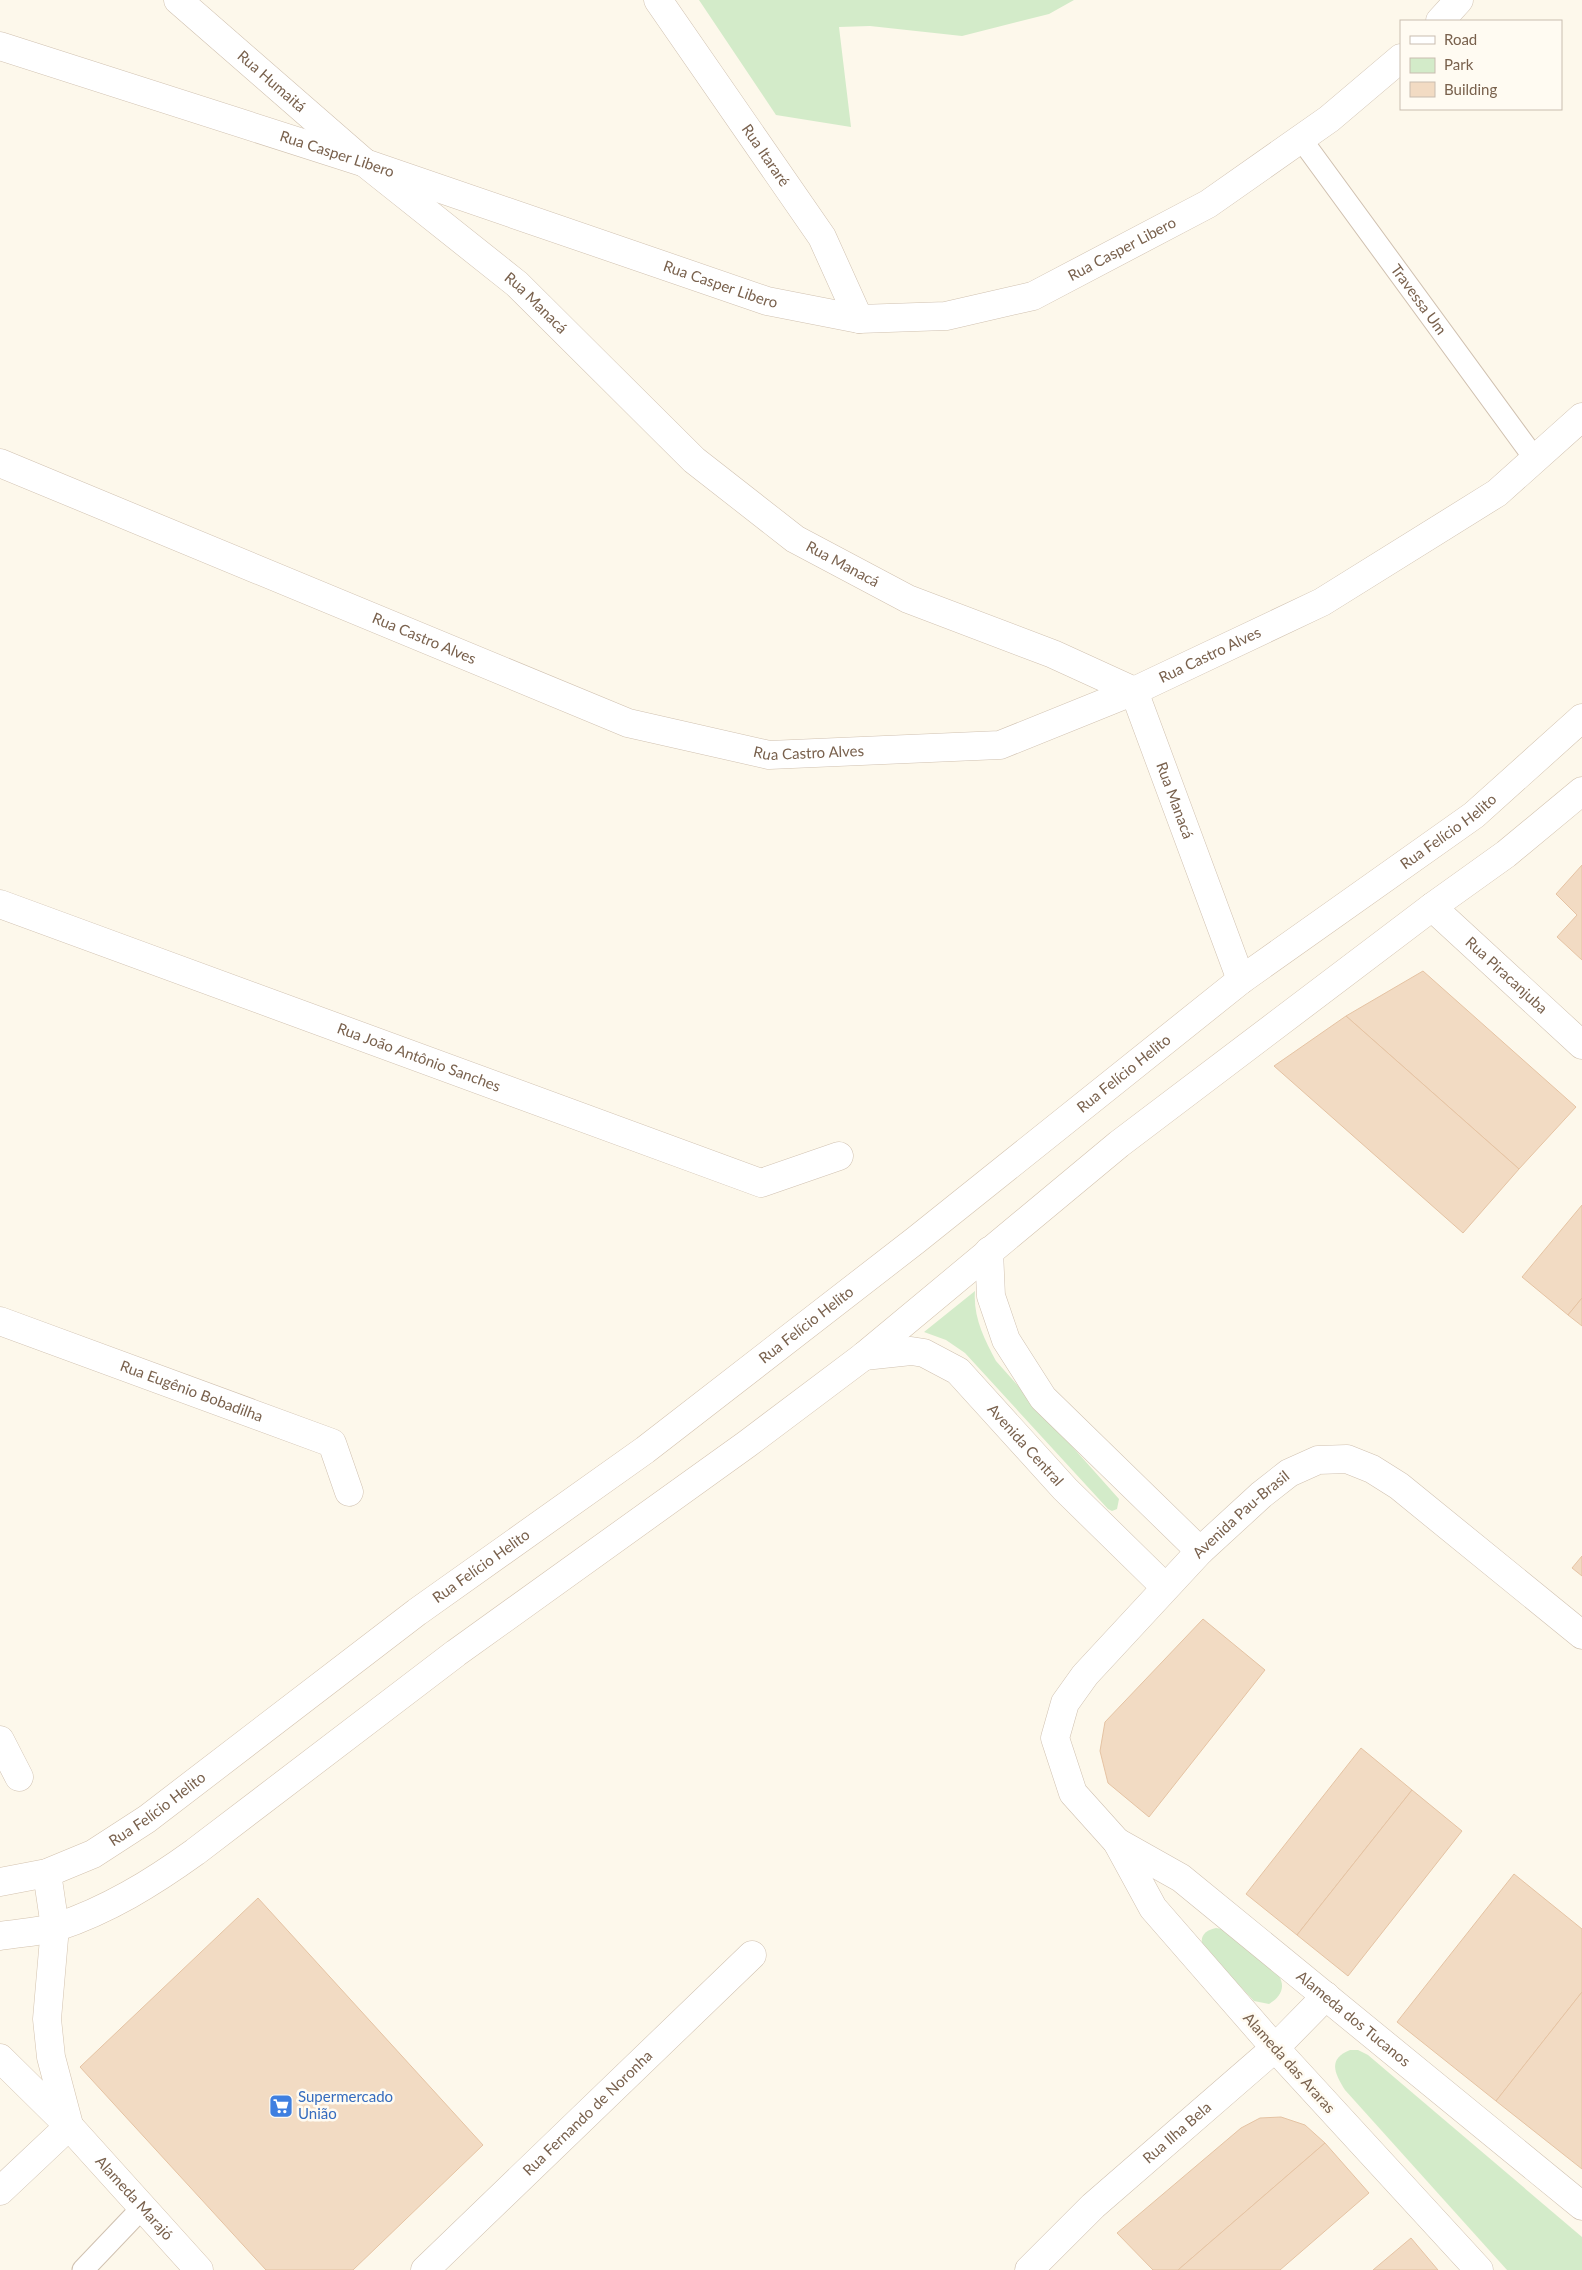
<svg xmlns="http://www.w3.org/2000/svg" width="1582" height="2270" viewBox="0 0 1582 2270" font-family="Lato,sans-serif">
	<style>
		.green { fill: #d3ebc9 }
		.building { fill: #f2dbc3; stroke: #e5c3a3 }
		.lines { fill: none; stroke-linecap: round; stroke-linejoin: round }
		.lane-casing { stroke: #d0c1b0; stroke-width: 23 }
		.street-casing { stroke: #d0c1b0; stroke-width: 29 }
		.secondary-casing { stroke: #d3c2ae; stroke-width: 29 }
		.lane { stroke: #fff; stroke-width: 21 }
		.street { stroke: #fff; stroke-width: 28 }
		.secondary { stroke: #fff; stroke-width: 28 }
		.labels { text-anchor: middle; stroke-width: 5; stroke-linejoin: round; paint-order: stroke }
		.street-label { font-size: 15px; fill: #79614d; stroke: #fffbf2 }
		.shop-label { font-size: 15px; fill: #366cbe; stroke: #fffbf2; text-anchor: start }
	</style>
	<rect width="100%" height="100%" fill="#fdf8eb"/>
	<g class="green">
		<path d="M699 0H1074L1049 14 962 36 870 26 839 27 851 127 776 115Z"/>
		<path d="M975 1291C973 1317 984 1338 996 1361L1119 1499 1117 1509 1112 1511 1108 1509 965 1353 946 1340 924 1332Z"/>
		<path d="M1216 1928 1222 1929 1279 1976C1286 1988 1280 1997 1269 2004L1254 2001 1205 1949C1197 1938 1205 1930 1216 1928Z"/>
		<path d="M1350 2050H1358L1368 2055 1582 2237V2270H1507L1345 2090C1335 2074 1327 2059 1350 2050Z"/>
	</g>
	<g class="building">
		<path d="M1582 865V960L1557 937 1577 915 1556 894Z"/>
		<path d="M1423 971 1576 1107 1519 1169 1346 1016Z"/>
		<path d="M1346 1016 1519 1169 1463 1233 1274 1066Z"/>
		<path d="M1582 1205V1298L1568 1315 1522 1277Z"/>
		<path d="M1582 1298V1326L1568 1315Z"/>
		<path d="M1582 1556V1576L1572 1568Z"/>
		<path d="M1203 1619 1265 1670 1149 1817 1108 1783 1100 1751 1105 1722Z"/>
		<path d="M1361 1748 1412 1790 1297 1935 1246 1894Z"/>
		<path d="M1412 1790 1462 1831 1348 1976 1297 1935Z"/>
		<path d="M1514 1874 1582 1929V1992L1496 2101 1397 2022Z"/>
		<path d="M258 1898 483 2145 353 2270H266L80 2067Z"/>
		<path d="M1582 1992V2169L1496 2101Z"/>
		<path d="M1281 2117 1305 2125 1325 2143 1178 2270H1153L1117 2233 1241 2128 1260 2118Z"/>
		<path d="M1325 2143 1369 2193 1280 2270H1178Z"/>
		<path d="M1411 2238 1438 2270H1373Z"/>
	</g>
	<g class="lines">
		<g class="lane-casing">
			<g id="lane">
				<path id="s1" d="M1301 139 1535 459"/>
				<path d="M83 2270 142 2208"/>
			</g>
		</g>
		<g class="street-casing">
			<g id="street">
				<path id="s2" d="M178 0 365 163 517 284 694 460 795 539 908 599 1053 654 1134 691 1241 980"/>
				<path id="s3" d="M658 0 822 237 859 319"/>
				<path d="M1440 21 1459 0"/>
				<path id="s4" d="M0 46 365 163 767 301 859 319 946 316 1033 296 1208 204 1329 119 1401 58"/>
				<path id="s5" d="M0 463 628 723 769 755 1000 745 1134 691 1322 602 1497 493 1582 417"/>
				<path id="s6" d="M0 904 761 1183 839 1156"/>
				<path id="s7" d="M1432 907 1582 1045"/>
				<path d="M989 1251 991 1296 1006 1340 1043 1398 1200 1551"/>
				<path id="s8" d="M0 1321 332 1443 349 1492"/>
				<path id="s9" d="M864 1356 911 1351 924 1353 958 1371 1065 1489 1165 1587"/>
				<path d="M0 1740 19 1777"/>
				<path id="s10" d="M1117 1842 1181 1878 1582 2206"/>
				<path d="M0 2191 69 2126"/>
				<path id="s11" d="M425 2270 752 1955"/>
				<path id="s12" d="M1029 2270 1093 2206 1275 2048 1326 1996"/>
				<path id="s13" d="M1479 2270 1275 2048 1153 1908 1117 1842 1073 1793 1055 1738 1065 1703 1085 1675 1200 1551 1261 1495 1289 1473 1318 1460 1347 1459 1372 1469 1399 1486 1582 1635"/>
			</g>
		</g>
		<g class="secondary-casing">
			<g id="secondary">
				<path d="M47 1873 55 1927 47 2019 51 2057 69 2125"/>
				<path id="s14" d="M0 1882 47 1873 93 1854 147 1819 417 1612 645 1450 916 1240 1241 980 1474 815 1582 718"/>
				<path d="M0 1936C19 1933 39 1932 57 1927 108 1910 152 1883 195 1852L456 1653 747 1444 864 1356 1119 1144 1432 907 1506 854 1582 791"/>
				<path id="s15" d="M0 2058 69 2126 199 2270"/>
			</g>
		</g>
		<use href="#lane" class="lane"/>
		<use href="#street" class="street"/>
		<use href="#secondary" class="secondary"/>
	</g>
	<defs>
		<g id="supermarket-square" transform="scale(1.25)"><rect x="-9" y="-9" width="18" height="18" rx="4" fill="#3f7fe0" stroke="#fffbf2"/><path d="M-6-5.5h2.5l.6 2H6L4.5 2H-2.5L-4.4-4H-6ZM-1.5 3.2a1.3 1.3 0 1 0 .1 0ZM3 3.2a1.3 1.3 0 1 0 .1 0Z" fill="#fff"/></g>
	</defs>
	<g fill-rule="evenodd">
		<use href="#supermarket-square" x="281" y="2106"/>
	</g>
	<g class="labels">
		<g class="street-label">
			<text dy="5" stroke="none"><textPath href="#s2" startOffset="124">Rua Humaitá</textPath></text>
			<text dy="5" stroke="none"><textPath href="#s4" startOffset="354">Rua Casper Libero</textPath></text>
			<text dy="5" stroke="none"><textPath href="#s3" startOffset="189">Rua Itararé</textPath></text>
			<text dy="5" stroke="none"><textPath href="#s4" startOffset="1179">Rua Casper Libero</textPath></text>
			<text dy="5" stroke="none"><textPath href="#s4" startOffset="759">Rua Casper Libero</textPath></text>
			<text dy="5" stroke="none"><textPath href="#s1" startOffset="199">Travessa Um</textPath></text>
			<text dy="5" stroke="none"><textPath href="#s2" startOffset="469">Rua Manacá</textPath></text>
			<text dy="5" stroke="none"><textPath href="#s2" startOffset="874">Rua Manacá</textPath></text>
			<text dy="5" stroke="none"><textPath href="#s5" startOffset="459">Rua Castro Alves</textPath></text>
			<text dy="5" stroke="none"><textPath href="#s5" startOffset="1284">Rua Castro Alves</textPath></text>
			<text dy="5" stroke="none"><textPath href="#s5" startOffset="864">Rua Castro Alves</textPath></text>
			<text dy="5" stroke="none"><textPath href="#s2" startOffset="1309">Rua Manacá</textPath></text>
			<text dy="5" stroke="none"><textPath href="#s14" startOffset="1796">Rua Felício Helito</textPath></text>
			<text dy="5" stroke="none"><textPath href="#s7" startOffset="101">Rua Piracanjuba</textPath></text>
			<text dy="5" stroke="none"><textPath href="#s6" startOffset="446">Rua João Antônio Sanches</textPath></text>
			<text dy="5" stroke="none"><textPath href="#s14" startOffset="1391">Rua Felício Helito</textPath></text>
			<text dy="5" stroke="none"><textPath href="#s14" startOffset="986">Rua Felício Helito</textPath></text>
			<text dy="5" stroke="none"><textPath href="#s8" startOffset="204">Rua Eugênio Bobadilha</textPath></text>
			<text dy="5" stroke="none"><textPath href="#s9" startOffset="199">Avenida Central</textPath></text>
			<text dy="5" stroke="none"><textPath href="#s13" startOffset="981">Avenida Pau-Brasil</textPath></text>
			<text dy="5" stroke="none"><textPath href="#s14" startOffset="581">Rua Felício Helito</textPath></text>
			<text dy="5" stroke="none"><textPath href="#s14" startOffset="176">Rua Felício Helito</textPath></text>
			<text dy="5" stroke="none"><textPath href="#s10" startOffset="296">Alameda dos Tucanos</textPath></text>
			<text transform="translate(1289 2063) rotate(48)" y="5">Alameda das Araras</text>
			<text dy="5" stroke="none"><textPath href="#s11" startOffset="226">Rua Fernando de Noronha</textPath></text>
			<text dy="5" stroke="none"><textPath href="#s12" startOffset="202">Rua Ilha Bela</textPath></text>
			<text dy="5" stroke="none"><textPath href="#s15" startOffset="194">Alameda Marajó</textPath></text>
		</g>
		<g class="shop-label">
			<text x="298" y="2102">Supermercado<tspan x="298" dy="17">União</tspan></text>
		</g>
	</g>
	<rect x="1400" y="20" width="162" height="90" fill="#fffbf2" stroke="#c9bdb0"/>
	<rect x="1410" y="36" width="25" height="8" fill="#ffffff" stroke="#c9bdb0"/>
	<text x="1444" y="45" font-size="15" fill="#79614d">Road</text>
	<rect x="1410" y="58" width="25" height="15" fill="#d3ebc9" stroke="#c9bdb0"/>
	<text x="1444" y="70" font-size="15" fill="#79614d">Park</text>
	<rect x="1410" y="82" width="25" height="15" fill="#f2dbc3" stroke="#c9bdb0"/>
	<text x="1444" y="95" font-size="15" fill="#79614d">Building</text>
</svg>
